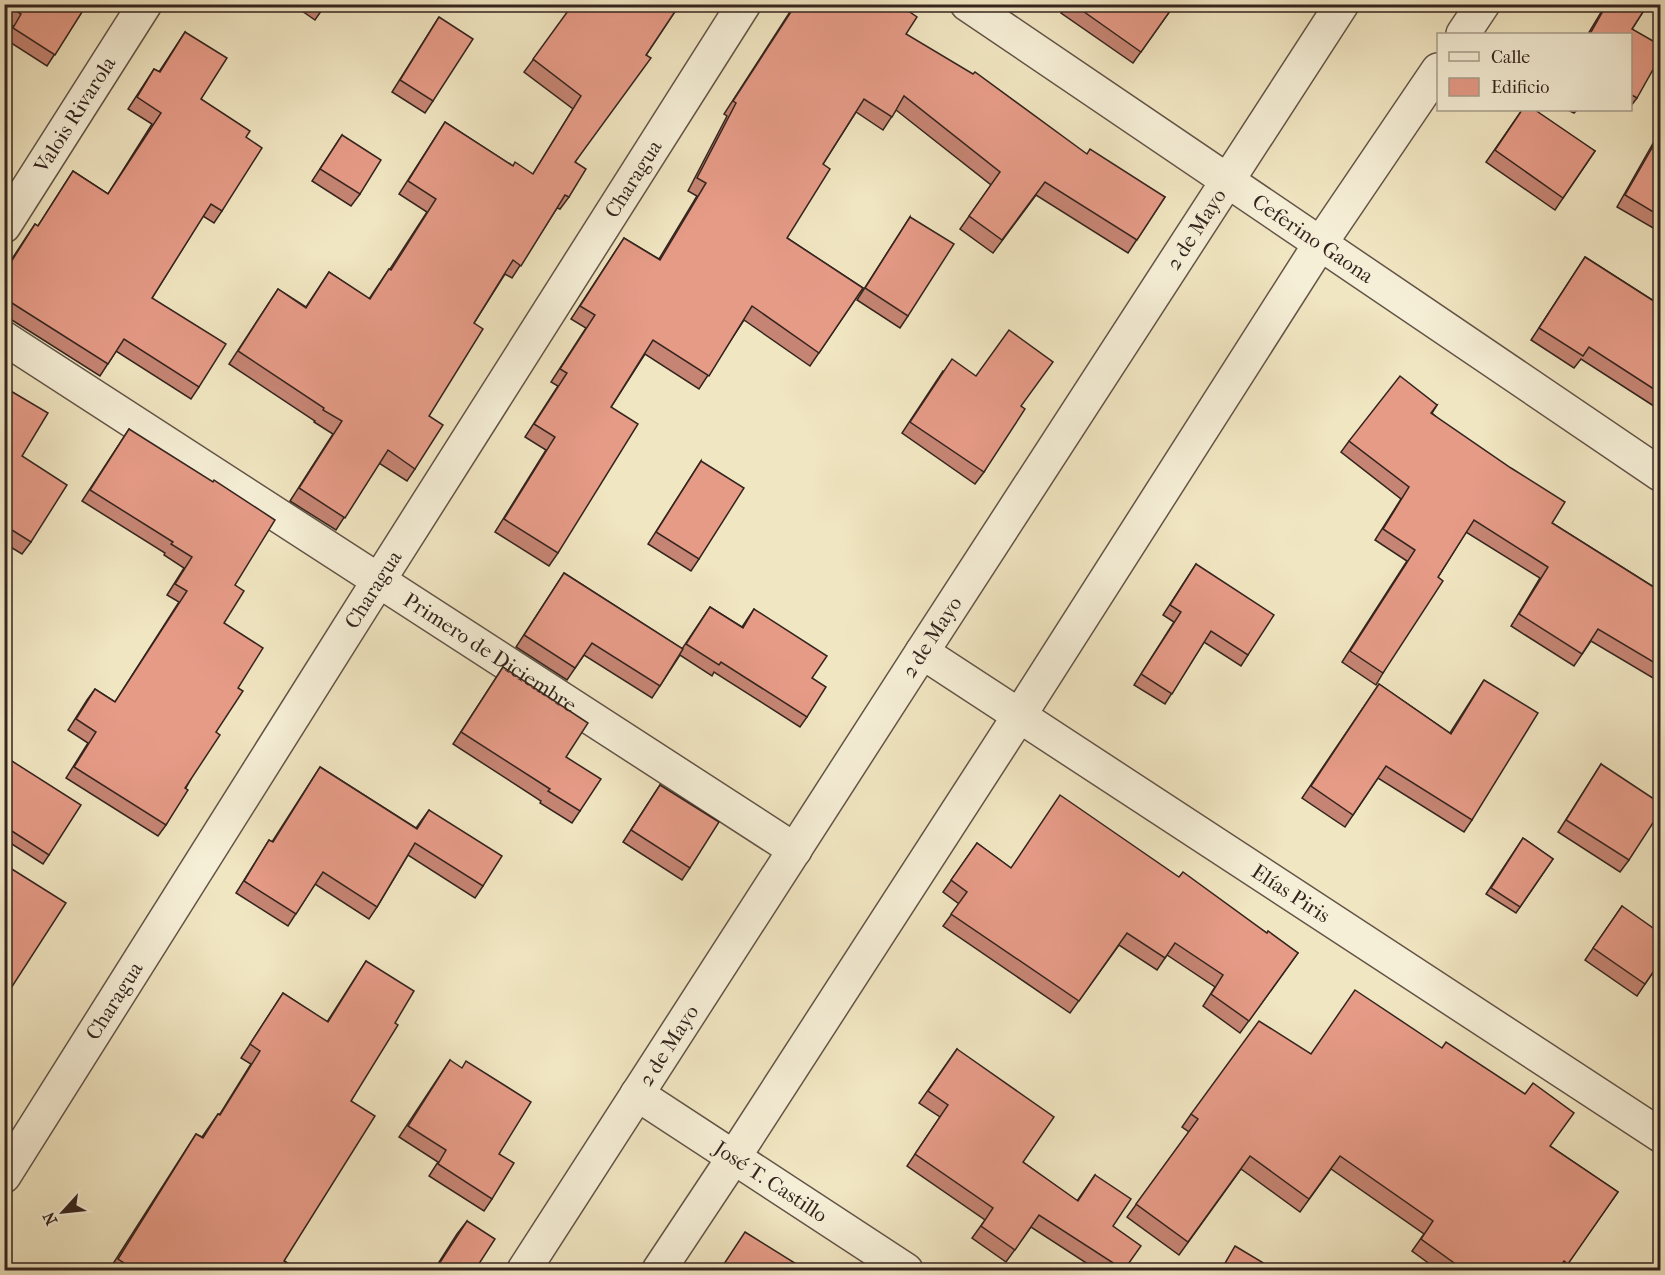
<svg xmlns="http://www.w3.org/2000/svg" width="1665" height="1275" viewBox="0 0 1665 1275" font-family="'IM FELL French Canon',serif">
	<style>
		.lines { fill: none; stroke-linecap: round; stroke-linejoin: round }
		.minor-casing { stroke: #635447; stroke-width: 36 }
		.minor { stroke: #f6efd7; stroke-width: 33 }
		.wall { fill: #c68574; stroke: #34241e; stroke-width: 1.5 }
		.building { fill: #e69b87; stroke: #34241e; stroke-width: 1.5 }
		.labels { text-anchor: middle; stroke-width: 5; stroke-linejoin: round; paint-order: stroke }
		.street-label { font-size: 21px; fill: #34241e; stroke: #f6efd7 }
	</style>
	<rect width="100%" height="100%" fill="#f1e6c2"/>
	<filter id="stains"><feTurbulence type="fractalNoise" baseFrequency=".00333" numOctaves="4"/><feColorMatrix values="0 0 0 0 .2 0 0 0 0 .09 0 0 0 0 .02 0 0 0 .5 -.17"/></filter>
	<radialGradient id="worn" r=".72"><stop offset=".6" stop-color="#630" stop-opacity="0"/><stop offset="1" stop-color="#630" stop-opacity=".3"/></radialGradient>
	<g class="lines">
		<g class="minor-casing">
			<g id="minor">
				<path id="s1" d="M967 4 1660 474"/>
				<path d="M1463 34 1483 4"/>
				<path id="s2" d="M4 226 145 4"/>
				<path id="s3" d="M4 338 795 850"/>
				<path id="s4" d="M922 652 1660 1135"/>
				<path id="s5" d="M637 1094 906 1270"/>
				<path id="s6" d="M4 1176 379 580 744 4"/>
				<path id="s7" d="M524 1270 922 652 1342 4"/>
				<path d="M659 1270 734 1157 1019 716 1320 244 1438 70"/>
			</g>
		</g>
		<use href="#minor" class="minor"/>
	</g>
	<g class="wall">
		<path d="M4 4H87L47 66 5 39 13 26 4 20Z"/>
		<path d="M292 4H326L315 20Z"/>
		<path d="M569 4H680L575 162 569 197 560 209 557 208 512 278 505 274 474 323 429 416 415 469 407 481 379 463 336 530 290 501 333 434 314 422 315 421 229 364 278 289 306 307 329 272 369 299 389 269H390L427 212 399 194 445 122 513 166 533 174 573 109 524 72 572 7Z"/>
		<path d="M795 4H898L906 34 1086 154 1165 197 1128 253 1036 195 993 253 960 229 991 185 896 110 883 130 856 112 823 164 787 238 863 288 810 366 744 320 699 389 645 354 611 407 558 553 549 566 495 532 546 450 525 437 558 386 551 382 586 328 571 319 624 238 659 259 697 196 688 191 727 116 724 114Z"/>
		<path d="M1067 4H1175L1133 63 1061 13Z"/>
		<path d="M1606 4H1648L1632 29 1637 98 1630 107V34H1588Z"/>
		<path d="M439 17 433 101 425 113 392 92Z"/>
		<path d="M185 32 201 99 246 137 222 211 214 223 203 216 152 298 199 387 191 399 116 351 100 376 4 315V271L27 236 35 224 38 226 73 171 108 194 152 124 128 109 154 69 159 72Z"/>
		<path d="M1522 110 1595 151 1555 210 1486 162Z"/>
		<path d="M1568 110H1577L1574 113Z"/>
		<path d="M1660 131V232L1617 207Z"/>
		<path d="M342 135 360 194 351 206 312 181Z"/>
		<path d="M910 217 908 316 900 328 857 300Z"/>
		<path d="M1585 257 1660 305V410L1581 359 1574 368 1531 340Z"/>
		<path d="M943 371 1021 406 984 472 975 484 902 433Z"/>
		<path d="M4 387 22 456 31 542 22 554 4 543Z"/>
		<path d="M1437 405 1432 413 1552 523 1660 591V696L1654 692 1660 682 1591 641 1574 666 1511 626 1540 578 1466 532 1438 577 1383 673 1376 685 1342 662 1407 561 1375 540 1401 499 1341 452 1349 441Z"/>
		<path d="M129 429 235 585 224 623 238 688 216 732 166 825 158 836 66 778 88 743 68 730 87 700 95 689 115 702 179 602 167 595 184 568 164 555 165 553 82 501Z"/>
		<path d="M701 461 699 559 691 571 648 544Z"/>
		<path d="M1196 564 1248 655 1241 666 1204 642 1165 704 1134 685 1174 622 1163 615Z"/>
		<path d="M564 573 682 649 710 607 742 627 754 609 812 678 807 717 800 727 714 672 712 676 680 655 652 698 584 655 567 680 516 647Z"/>
		<path d="M503 667 580 811 572 823 540 803 541 801 453 744Z"/>
		<path d="M1484 680 1472 820 1464 832 1378 778 1345 827 1302 798 1379 684 1450 733Z"/>
		<path d="M4 756 49 855 43 864 4 839Z"/>
		<path d="M1601 764 1629 860 1620 872 1558 832Z"/>
		<path d="M320 767 416 828 429 810 483 886 475 898 408 855 377 907 369 919 315 884 288 926 236 893 269 840 272 842Z"/>
		<path d="M660 785 690 868 682 880 623 842Z"/>
		<path d="M1523 838 1553 859 1516 913 1486 894Z"/>
		<path d="M977 843 1011 868 1179 877 1298 953 1240 1033 1203 1006 1215 987 1167 955 1157 970 1119 945 1070 1013 943 926 959 904 943 892Z"/>
		<path d="M1622 906 1660 962 1637 996 1585 960Z"/>
		<path d="M366 961 395 1023 351 1101 284 1261 299 1270H109L196 1134 202 1137 218 1114H220L251 1064 241 1058 283 993 327 1022Z"/>
		<path d="M957 1049 1023 1162 1077 1201 1095 1175 1113 1226 1124 1270H1097L1031 1227 1006 1262 972 1238 985 1220 907 1166 940 1117 919 1103Z"/>
		<path d="M1311 1054 1550 1146 1618 1192 1563 1270H1438L1412 1251 1424 1234 1331 1169 1300 1212 1241 1169 1179 1255 1127 1217 1189 1132 1182 1127 1191 1114Z"/>
		<path d="M450 1060 499 1154 492 1199 484 1211 429 1176 438 1162 399 1137Z"/>
		<path d="M467 1221 475 1270H434L457 1234Z"/>
	</g>
	<g class="building">
		<path d="M5 4H87L55 55 13 28 21 14Z"/>
		<path d="M316 4H326L323 9Z"/>
		<path d="M573 4H680L646 55 651 58 575 162 586 169 569 197 565 195 521 266 513 260 474 323 483 329 429 416 443 425 415 469 388 450 345 518 299 488 342 421 323 410 324 408 238 351 278 289 306 308 329 272 370 299 389 269 391 270 436 199 408 181 445 122 513 166 515 162 533 174 581 96 533 59Z"/>
		<path d="M796 4H898L917 17 906 34 973 74 975 72 1087 154 1090 149 1165 197 1137 240 1045 182 1002 240 969 216 1000 172 904 96 892 117 864 99 823 164 830 169 787 238 863 288 819 353 752 306 709 376 653 340 611 407 638 424 558 553 504 519 555 437 534 424 567 373 560 369 595 315 580 306 624 238 660 260 706 183 697 178 736 103 733 101Z"/>
		<path d="M1073 4H1175L1141 52Z"/>
		<path d="M1607 4H1648L1632 29 1660 45V57L1637 98 1630 94V34H1590Z"/>
		<path d="M439 17 473 39 433 101 400 80Z"/>
		<path d="M185 32 227 58 201 99 250 131 246 137 262 148 222 211 211 204 152 298 226 344 199 387 124 339 108 364 4 298V273L35 224 38 226 73 171 108 194 161 113 137 97 154 69 160 72Z"/>
		<path d="M1522 110H1535L1595 151 1563 198 1495 150Z"/>
		<path d="M1660 134V216L1625 195Z"/>
		<path d="M342 135 381 160 360 194 320 169Z"/>
		<path d="M910 217 954 244 908 316 865 288Z"/>
		<path d="M1585 257 1660 305V393L1589 347 1583 356 1539 328Z"/>
		<path d="M1009 330 1053 362 1021 406 1025 409 984 472 910 422 952 359 976 376Z"/>
		<path d="M1400 376 1437 405 1431 413 1511 468 1565 502 1552 523 1660 591V666L1598 629 1582 654 1519 614 1548 567 1474 520 1438 577 1443 581 1383 673 1350 651 1415 550 1383 529 1409 487 1349 441Z"/>
		<path d="M4 387 48 413 22 456 67 485 31 542 4 525Z"/>
		<path d="M129 429 213 482 214 480 275 520 235 585 244 591 224 623 263 648 238 688 243 691 216 732 220 735 185 788 188 790 166 825 74 767 96 732 76 719 95 689 115 702 187 591 175 584 192 557 171 544 173 542 90 490Z"/>
		<path d="M701 461 744 488 699 559 656 532Z"/>
		<path d="M1196 564 1274 615 1248 655 1211 631 1172 694 1141 674 1181 612 1170 605Z"/>
		<path d="M564 573 683 649 660 686 592 643 575 668 524 635Z"/>
		<path d="M710 607 743 628 754 609 827 656 812 678 826 687 807 717 721 662 719 665 686 644Z"/>
		<path d="M503 667 588 723 566 757 601 779 580 811 548 791 550 789 461 732Z"/>
		<path d="M1484 680 1538 713 1472 820 1386 766 1353 815 1311 786 1379 684 1451 734Z"/>
		<path d="M4 756 81 805 49 855 4 826Z"/>
		<path d="M1601 764 1660 803V812L1629 860 1566 820Z"/>
		<path d="M320 767 417 829 429 810 502 856 483 886 415 843 377 907 323 872 296 914 244 881 269 840 273 842Z"/>
		<path d="M660 785 719 822 690 868 631 830Z"/>
		<path d="M1060 795 1179 877 1183 872 1267 933 1268 931 1298 953 1249 1021 1211 994 1223 975 1175 943 1165 958 1127 933 1079 1001 951 914 967 892 951 880 977 843 1011 868Z"/>
		<path d="M1523 838 1553 859 1520 907 1491 888Z"/>
		<path d="M7 866 66 903 4 999V869Z"/>
		<path d="M1622 906 1660 933V962L1645 984 1593 948Z"/>
		<path d="M366 961 414 991 395 1023 398 1025 351 1101 375 1116 284 1261 299 1270H119L124 1263 118 1259 196 1134 203 1138 218 1114 220 1115 260 1051 250 1044 283 993 328 1022Z"/>
		<path d="M1355 990 1442 1048 1446 1042 1525 1094 1533 1083 1574 1113 1550 1146 1618 1192 1568 1264 1564 1261 1558 1270H1464L1421 1239 1433 1221 1340 1156 1309 1199 1250 1156 1188 1242 1136 1204 1198 1119 1191 1114 1259 1021 1311 1054Z"/>
		<path d="M957 1049 1054 1117 1023 1162 1078 1201 1095 1175 1131 1199 1113 1226 1141 1246 1124 1270 1039 1215 1015 1250 981 1226 993 1208 915 1154 948 1105 928 1091Z"/>
		<path d="M450 1060 462 1068 466 1061 531 1102 499 1154 514 1163 492 1199 438 1164 446 1150 408 1126Z"/>
		<path d="M467 1221 495 1239 475 1270H435Z"/>
		<path d="M745 1232 806 1270H720Z"/>
		<path d="M1235 1246 1275 1270H1221Z"/>
		<path d="M377 1266 384 1270H374Z"/>
	</g>
	<g class="labels">
		<g class="street-label">
			<text dy="7" stroke="none"><textPath href="#s2" startOffset="132">Valois Rivarola</textPath></text>
			<text dy="7" stroke="none"><textPath href="#s6" startOffset="1179">Charagua</textPath></text>
			<text dy="7" stroke="none"><textPath href="#s7" startOffset="1239">2 de Mayo</textPath></text>
			<text dy="7" stroke="none"><textPath href="#s1" startOffset="418">Ceferino Gaona</textPath></text>
			<text dy="7" stroke="none"><textPath href="#s6" startOffset="693">Charagua</textPath></text>
			<text dy="7" stroke="none"><textPath href="#s7" startOffset="753">2 de Mayo</textPath></text>
			<text dy="7" stroke="none"><textPath href="#s3" startOffset="579">Primero de Diciembre</textPath></text>
			<text dy="7" stroke="none"><textPath href="#s4" startOffset="441">Elías Piris</textPath></text>
			<text dy="7" stroke="none"><textPath href="#s6" startOffset="207">Charagua</textPath></text>
			<text dy="7" stroke="none"><textPath href="#s7" startOffset="267">2 de Mayo</textPath></text>
			<text dy="7" stroke="none"><textPath href="#s5" startOffset="160">José T. Castillo</textPath></text>
		</g>
	</g>
	<rect width="1665" height="1275" fill="none" stroke="#f1e6c2" stroke-width="24"/>
	<rect x="6" y="6" width="1653" height="1263" fill="none" stroke="#34241e" stroke-width="3"/>
	<rect x="12" y="12" width="1641" height="1251" fill="none" stroke="#34241e" stroke-width="1.5"/>
	<rect x="1437" y="33" width="195" height="78" fill="#f6efd7" stroke="#a89e8d" stroke-width="1.5"/>
	<rect x="1449" y="52" width="30" height="9" fill="#f6efd7" stroke="#a89e8d" stroke-width="1.5"/>
	<text x="1491" y="63" font-size="18" fill="#34241e">Calle</text>
	<rect x="1449" y="78" width="30" height="18" fill="#e69b87" stroke="#a89e8d" stroke-width="1.5"/>
	<text x="1491" y="93" font-size="18" fill="#34241e">Edificio</text>
	<g transform="translate(63 1212) rotate(243)" stroke="#f6efd7" stroke-width="4.5" paint-order="stroke">
	<path d="M0-4.5L10 22L0 15L-10 22Z" fill="#34241e"/>
	<text y="-9" font-size="16" font-weight="bold" text-anchor="middle" fill="#34241e">N</text>
	</g>
	<rect width="100%" height="100%" filter="url(#stains)"/>
	<rect width="100%" height="100%" fill="url(#worn)"/>
</svg>
